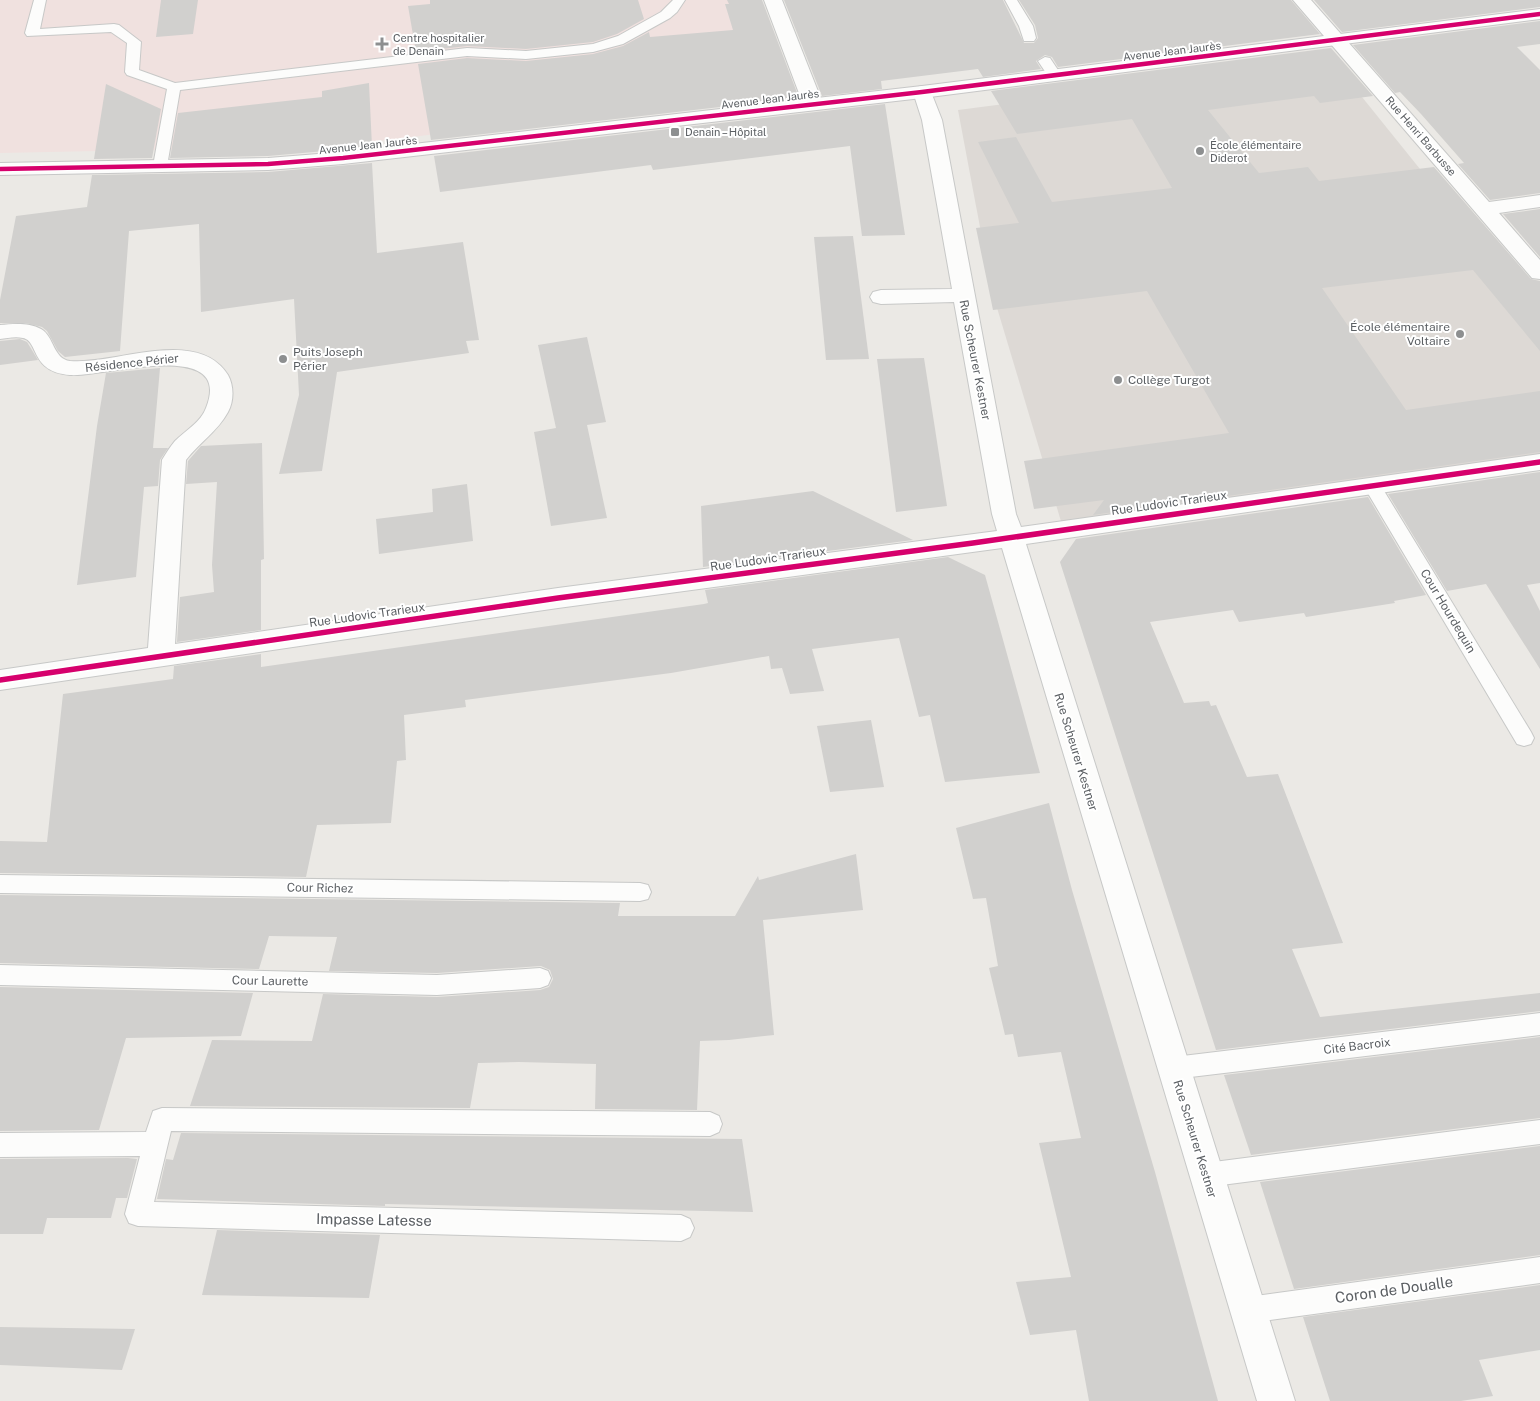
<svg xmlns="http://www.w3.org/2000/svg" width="1540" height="1401" viewBox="0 0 1540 1401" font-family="'Public Sans',sans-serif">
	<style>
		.education { fill: #ddd9d5 }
		.medical { fill: #f0e1df }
		.building { fill: #d1d0ce }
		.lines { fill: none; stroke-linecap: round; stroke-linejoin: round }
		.lane-casing { stroke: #c7c8c7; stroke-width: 2 }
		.street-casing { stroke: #c7c8c7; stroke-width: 2 }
		.secondary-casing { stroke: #c7c7c7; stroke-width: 2 }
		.lane { fill: #fcfcfb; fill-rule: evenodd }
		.street { fill: #fcfcfb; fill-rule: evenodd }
		.secondary { fill: #fcfcfb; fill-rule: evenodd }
		.cycleway-far1-casing { stroke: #fff; stroke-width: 7 }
		.cycleway-casing { stroke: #fff; stroke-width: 9 }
		.cycleway-far1 { stroke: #d6006c; stroke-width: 4.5 }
		.cycleway { stroke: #d6006c; stroke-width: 5.5 }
		.poi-dot { fill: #8d8f90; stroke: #fff; stroke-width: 2 }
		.labels { text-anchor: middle; stroke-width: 4; stroke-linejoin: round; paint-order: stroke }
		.far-poi-label { font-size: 11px; fill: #5b5f63; stroke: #fff; text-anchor: start }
		.far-street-label { font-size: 11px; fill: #5b5f63; stroke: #fff }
		.poi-label { font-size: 12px; fill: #5b5f63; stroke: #fff; text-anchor: start }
		.street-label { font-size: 12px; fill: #5b5f63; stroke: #fff }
		.near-street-label { font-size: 15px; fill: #5b5f63; stroke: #fff }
	</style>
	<rect width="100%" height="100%" fill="#ebe9e5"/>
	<path class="education" d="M1333 61 1540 318V469L1063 528 992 291 958 110Z"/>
	<path class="medical" d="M0 0H749L774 94 336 146 0 153Z"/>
	<g class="building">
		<path d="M161 0H198L193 34 156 37Z"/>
		<path d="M430 0H638L644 19 617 34 593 42 526 49 467 46 416 52 408 6 430 4Z"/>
		<path d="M727 0H762L799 98 431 140 418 64 467 58 526 61 593 54 623 46 649 32 650 37 733 30 725 4H729Z"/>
		<path d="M784 0H1003L1024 43H1034L1038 38 1035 25 1019 0H1291L1320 34 1058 67 1052 57 1045 55 1036 61 1041 69 983 77 978 69 881 81 882 89 822 96Z"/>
		<path d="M1314 0H1540V7L1342 32Z"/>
		<path d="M1540 21V44L1517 47 1540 70V193L1490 200 1458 164 1464 163 1421 114 1400 92 1395 93 1353 45Z"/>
		<path d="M1331 48 1373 96 1320 103 1314 96 1208 110 1259 173 1308 167 1319 181 1434 167 1531 279 1540 281V351L1473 270 1322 288 1406 410 1540 391V452L1093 515 1104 500 1034 509 1024 461 1229 433 1147 291 993 310 976 228 1019 223 978 142 1016 137 1052 202 1172 188 1132 119 1017 134 991 91Z"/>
		<path d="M369 83 372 147 268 156 170 158 178 113 322 97V91Z"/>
		<path d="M106 84 161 109 152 158 94 159Z"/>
		<path d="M885 104 905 235 862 236 850 146 653 170 651 165 440 192 434 156Z"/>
		<path d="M372 163 377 253 463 242 479 340 466 341 469 353 337 372 322 471 279 474 299 395 294 299 201 312 199 224 129 231 120 351 65 357 58 351 47 331 42 327 26 323H0V300L16 216 87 207 92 175 268 172Z"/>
		<path d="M1540 209V257L1503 214Z"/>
		<path d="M853 236 869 359 826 360 814 237Z"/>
		<path d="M587 337 606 422 587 425 607 518 551 526 534 432 556 428 538 345Z"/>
		<path d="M20 339 27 342 38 360 0 365V341Z"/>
		<path d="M924 358 947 506 896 512 877 359Z"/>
		<path d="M160 368 153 448H168L160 460 158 486 144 487 136 577 77 585 97 426 106 373Z"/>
		<path d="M262 443 264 559 261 560V630L177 642 180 597 214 592 212 565 217 482 186 484 188 461 201 446Z"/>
		<path d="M1540 472V583L1527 585 1540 611V669L1486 584 1447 591 1388 494Z"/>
		<path d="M467 484 473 541 379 554 376 519 433 512 432 489Z"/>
		<path d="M813 491 913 540 703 567 701 506Z"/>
		<path d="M1368 497 1426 595 1394 601 1395 603 1306 617 1304 613 1239 622 1233 610 1150 622 1184 703 1209 701 1211 706 1216 705 1247 777 1278 774 1343 943 1292 949 1320 1017 1540 993V1011L1216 1050 1060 562 1076 539Z"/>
		<path d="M948 557 985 575 1040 773 945 782 930 715 919 717 899 638 812 649 824 691 790 694 782 668 771 669 769 656 671 673 465 700 466 707 404 715 406 760 397 761 391 823 317 825 306 877 0 873V841L47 842 63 694 173 679 174 666 261 654V667L704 604 708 603 705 590Z"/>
		<path d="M871 720 884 787 830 792 817 726Z"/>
		<path d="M1049 803 1072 890 1155 1172 1218 1401H1089L1076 1330 1030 1335 1016 1282 1071 1277 1039 1143 1081 1138 1061 1052 1018 1057 1013 1034 1005 1035 989 968 998 966 986 898 973 899 956 828Z"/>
		<path d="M856 854 863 910 763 920 774 1035 729 1040 700 1041 697 1110 595 1109 596 1064 519 1062 478 1063 470 1108 190 1106 212 1040 312 1041 323 994 437 997 540 990 549 987 553 979 550 970 541 966 437 973 329 971 337 937 269 936 259 969 0 963V895L620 903 618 916H735L758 876 759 880Z"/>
		<path d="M0 987 253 993 241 1036 126 1038 99 1130 0 1131Z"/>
		<path d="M1540 1037V1118L1251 1155 1224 1075Z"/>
		<path d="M181 1133 742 1139 753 1212 385 1204V1206L157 1199 166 1159 173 1160Z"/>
		<path d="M1540 1146V1255L1294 1289 1260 1182Z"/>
		<path d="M128 1158 137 1159 127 1198H116L111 1218H47L43 1234H0V1159Z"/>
		<path d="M217 1230 380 1235 369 1298 202 1295Z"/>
		<path d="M1540 1285V1350L1479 1360 1493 1396 1461 1401H1330L1303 1317Z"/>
		<path d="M0 1327 135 1329 122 1370 0 1365Z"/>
	</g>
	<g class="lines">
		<g class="lane-casing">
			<g id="lane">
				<path d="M34 0H46L40 29 114 24 119 25 141 42 139 70 175 83 467 48 526 51 593 44 618 36 661 12 673 0H685L677 12 670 18 623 44 593 52 526 59 467 56 180 90 167 166 165 169H155L153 166 167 89 127 75 125 72 127 43 111 32 27 36 25 33Z"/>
				<path d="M1005 0H1017L1033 26 1036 38 1034 41H1024L1019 26Z"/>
				<path d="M1045 57 1050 58 1062 76 1060 79 1055 80 1050 79 1038 61Z"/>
				<path d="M1372 479 1378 481 1531 732 1534 738 1531 744 1524 746 1517 744 1363 485 1366 481Z"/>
				<path d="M0 875 640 883 648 885 651 892 648 899 640 901 0 893Z"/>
				<path d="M0 965 437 975 540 968 548 971 551 978 548 985 540 988 437 995 0 985Z"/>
				<path d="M1540 1013V1035L1174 1079 1166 1076 1162 1068 1166 1060 1174 1057Z"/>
				<path d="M162 1108 710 1112 719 1116 722 1124 719 1132 710 1136 171 1131 154 1202 681 1215 690 1219 694 1228 690 1237 681 1241 138 1226 129 1223 125 1214 140 1156 0 1157V1133L146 1132 153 1111Z"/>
				<path d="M1540 1120V1144L1206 1187 1197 1184 1194 1175 1197 1166 1206 1163Z"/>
				<path d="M1540 1257V1283L1248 1323 1239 1319 1235 1310 1239 1301 1248 1297Z"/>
			</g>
		</g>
		<g class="street-casing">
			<g id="street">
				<path d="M764 0H782L823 104 820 108 813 110 806 108 803 104Z"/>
				<path d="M1293 0H1311L1489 202 1540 195V207L1499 213 1540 260V279L1532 278Z"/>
				<path d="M922 86 929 88 931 92 942 120 1016 514 1021 527 1540 454V470L1026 544 1295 1401H1257L1002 548 558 608 0 690V670L148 648 162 460C166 453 170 447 175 441 185 431 201 422 206 408 235 336 99 378 70 375 30 372 39 341 23 338 16 336 7 338 0 339V325C13 324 28 322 41 329 54 336 53 359 70 361 116 365 197 326 228 375 234 386 234 401 228 412 218 431 199 443 186 460L175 644 558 588 997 531 992 514 954 302 881 304 873 302 870 297 873 292 881 290 952 289 922 120 913 92 915 88Z"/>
			</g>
		</g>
		<g class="secondary-casing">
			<path id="secondary" d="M1540 9V19L922 98 343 164 268 170 0 175V163L268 158 343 152 922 86Z"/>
		</g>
		<use href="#lane" class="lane"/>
		<use href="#street" class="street"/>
		<use href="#secondary" class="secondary"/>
		<g class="cycleway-far1-casing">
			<path id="cycleway-far1" d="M0 169 268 164 343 158 922 92 1540 14"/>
		</g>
		<g class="cycleway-casing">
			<path id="cycleway" d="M0 680 558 598 973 543 1540 462"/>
		</g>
		<use href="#cycleway-far1" class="cycleway-far1"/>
		<use href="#cycleway" class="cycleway"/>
	</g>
	<g class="poi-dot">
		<path d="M379.5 36.5h5v5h5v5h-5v5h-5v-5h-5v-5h5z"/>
		<rect x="670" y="127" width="10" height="10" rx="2.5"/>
		<circle cx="1200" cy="151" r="5"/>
		<circle cx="1460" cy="334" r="5"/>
		<circle cx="283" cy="359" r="5"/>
		<circle cx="1118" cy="380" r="5"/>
	</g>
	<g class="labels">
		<g class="far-poi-label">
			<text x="393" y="42">Centre hospitalier<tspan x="393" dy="13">de Denain</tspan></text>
			<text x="685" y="136">Denain – Hôpital</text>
			<text x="1210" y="149">École élémentaire<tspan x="1210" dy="13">Diderot</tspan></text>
		</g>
		<g class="far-street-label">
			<text transform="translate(1172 51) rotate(-7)" y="4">Avenue Jean Jaurès</text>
			<text transform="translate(770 99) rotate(-7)" y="4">Avenue Jean Jaurès</text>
			<text transform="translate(1421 136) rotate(49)" y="4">Rue Henri Barbusse</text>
			<text transform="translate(368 145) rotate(-6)" y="4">Avenue Jean Jaurès</text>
		</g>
		<g class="poi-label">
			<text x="1450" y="331" text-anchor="end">École élémentaire<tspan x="1450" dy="14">Voltaire</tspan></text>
			<text x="293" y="356">Puits Joseph<tspan x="293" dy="14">Périer</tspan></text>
			<text x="1128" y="384">Collège Turgot</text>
		</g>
		<g class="street-label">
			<text transform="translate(975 360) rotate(79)" y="4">Rue Scheurer Kestner</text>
			<text transform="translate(132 363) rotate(-6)" y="4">Résidence Périer</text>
			<text transform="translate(1169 503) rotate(-8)" y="4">Rue Ludovic Trarieux</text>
			<text transform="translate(768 559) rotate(-8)" y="4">Rue Ludovic Trarieux</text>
			<text transform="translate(1448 611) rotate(59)" y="4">Cour Hourdequin</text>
			<text transform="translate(367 615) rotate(-8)" y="4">Rue Ludovic Trarieux</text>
			<text transform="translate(1076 752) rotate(73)" y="4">Rue Scheurer Kestner</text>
			<text transform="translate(320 888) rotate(1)" y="4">Cour Richez</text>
			<text transform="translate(270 981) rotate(1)" y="4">Cour Laurette</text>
			<text transform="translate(1357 1046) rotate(-7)" y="4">Cité Bacroix</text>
			<text transform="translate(1195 1139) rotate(73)" y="4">Rue Scheurer Kestner</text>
		</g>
		<g class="near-street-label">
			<text transform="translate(374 1220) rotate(1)" y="5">Impasse Latesse</text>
			<text transform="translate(1394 1290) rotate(-8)" y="5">Coron de Doualle</text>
		</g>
	</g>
</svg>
